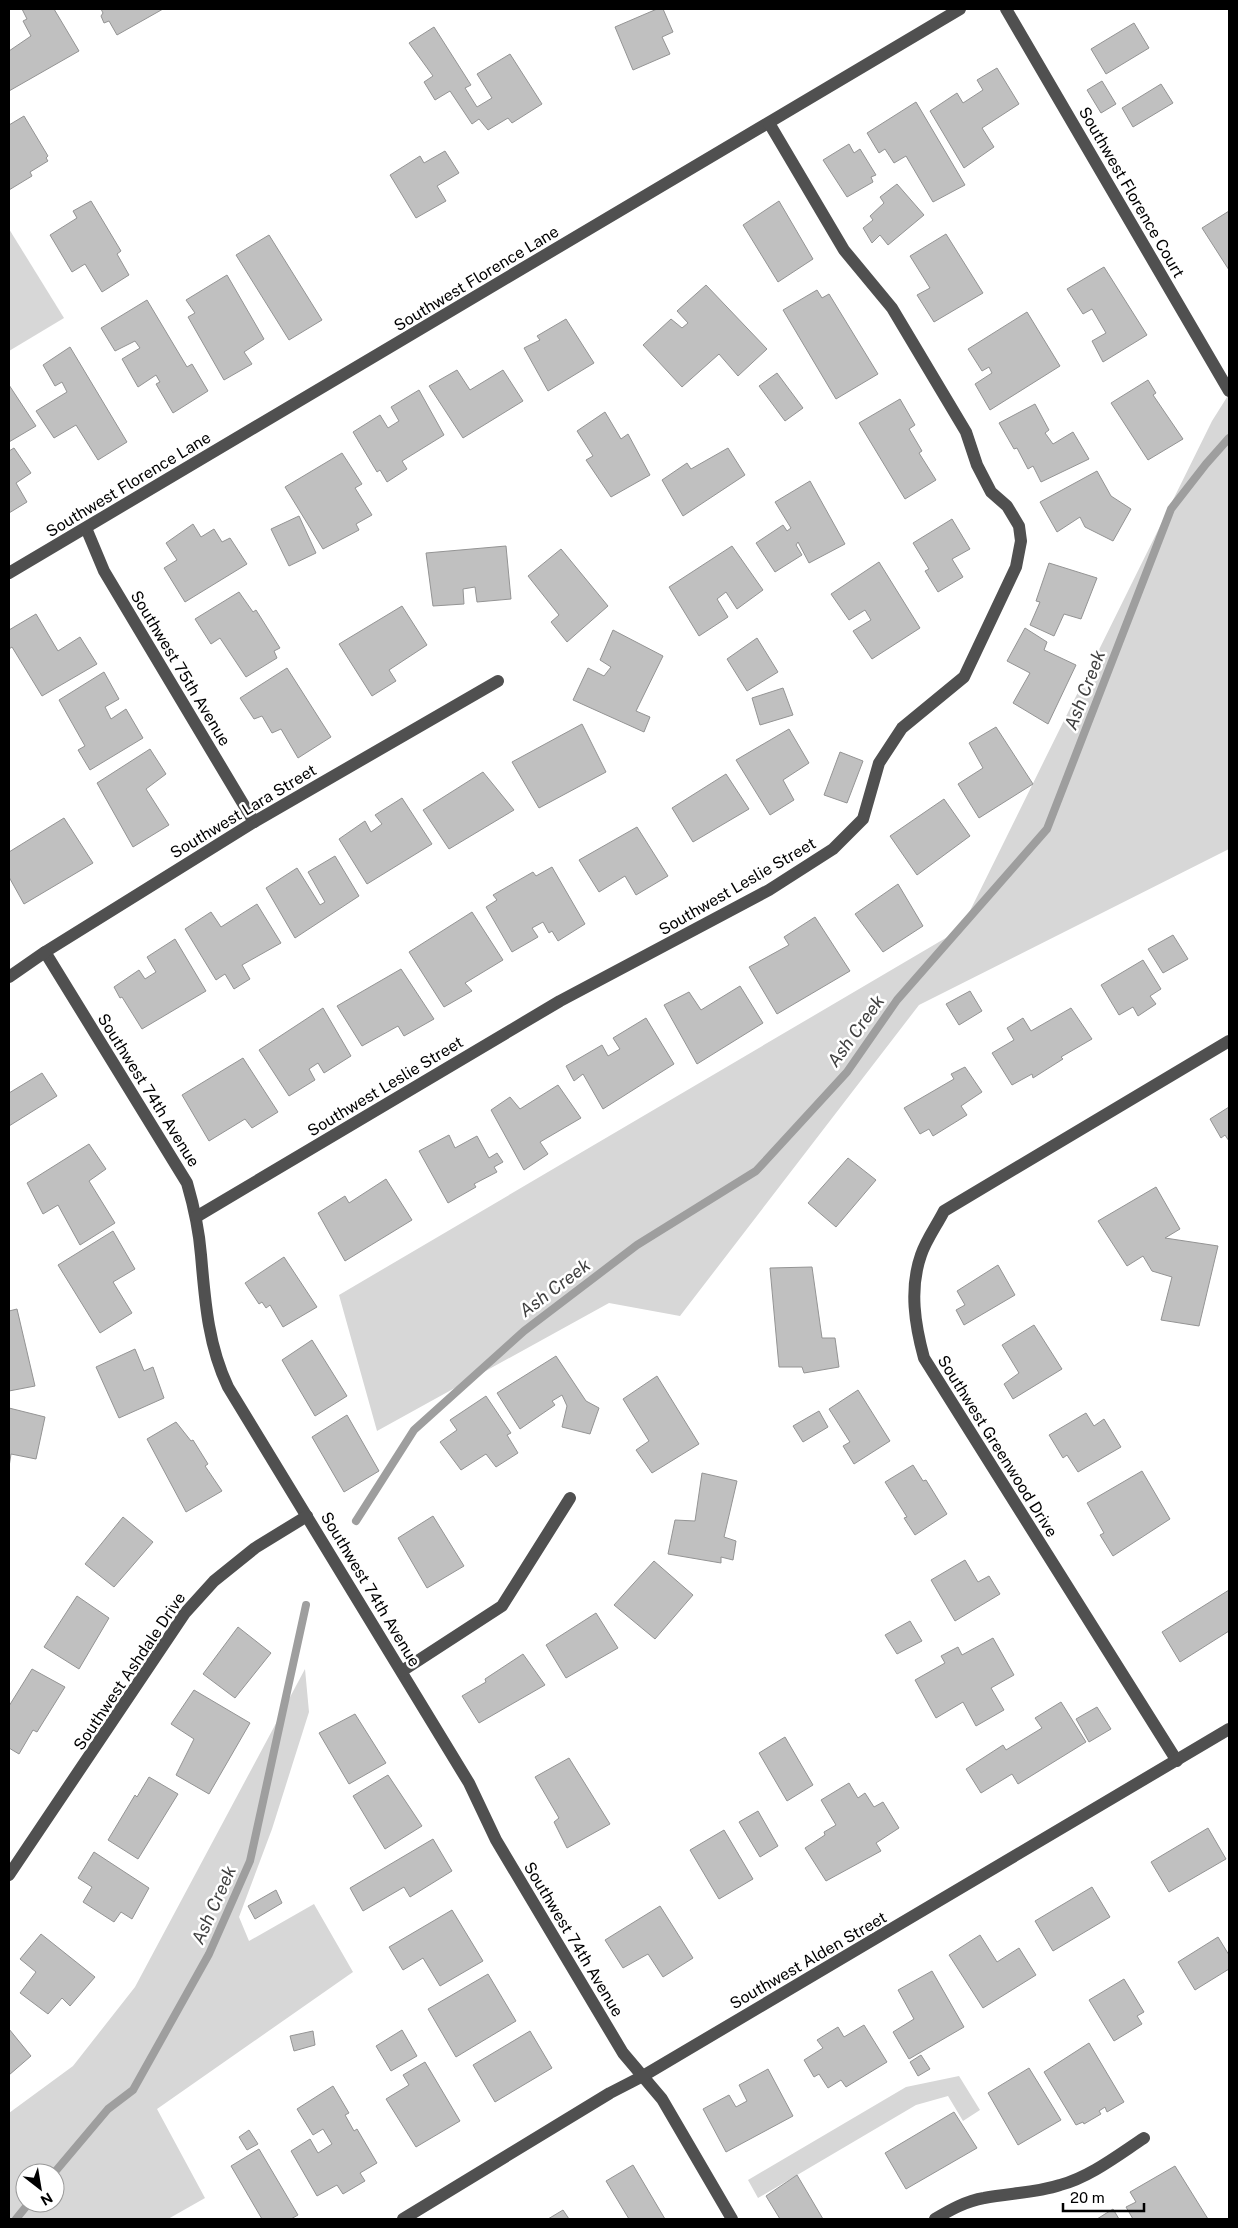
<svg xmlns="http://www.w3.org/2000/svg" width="1238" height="2228" viewBox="0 0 1238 2228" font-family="'Public Sans',sans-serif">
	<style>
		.green { fill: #d7d7d7; fill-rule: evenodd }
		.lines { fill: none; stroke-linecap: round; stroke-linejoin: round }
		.stream { stroke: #9e9e9e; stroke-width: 8 }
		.building { fill: #c0c0c0; stroke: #949494 }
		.minor { stroke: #505050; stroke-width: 12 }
		.labels { text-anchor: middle; stroke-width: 5; stroke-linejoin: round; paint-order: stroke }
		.street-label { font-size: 16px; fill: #000; stroke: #fff }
		.water-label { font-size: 18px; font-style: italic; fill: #3f3f3f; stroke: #fff }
	</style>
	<rect width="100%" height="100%" fill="#fff"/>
	<g class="green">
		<path d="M9 229 64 318 9 351Z"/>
		<path d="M1229 394V849L919 1005 680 1316 609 1303 377 1431 339 1295 961 929 1212 421Z"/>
		<path d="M305 1669 309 1712 272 1829 239 1917 249 1941 314 1904 353 1972 157 2109 205 2198 168 2219H9V2113L73 2066 135 1987ZM25 2173H55V2203H25Z"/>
		<path d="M959 2076 980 2110 963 2121 948 2096 916 2105 758 2198 748 2180 906 2087Z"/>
	</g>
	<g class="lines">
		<g class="stream">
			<path d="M356 1521 414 1430 524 1331 637 1245 756 1171 847 1072 897 1000 1047 829 1171 509 1206 464 1229 438"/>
			<path d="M54 2173 108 2109 133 2090 209 1954 250 1861 306 1605"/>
			<path d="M16 2219 29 2203"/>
		</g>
	</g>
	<g class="building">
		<path d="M22 9H54L79 51 9 91V51L31 36 23 21 27 19Z"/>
		<path d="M101 9H163L117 35 109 21 104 23 101 16 103 13Z"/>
		<path d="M657 9H663L673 32 662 37 670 54 633 70 615 27Z"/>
		<path d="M1134 23 1149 48 1106 74 1091 49Z"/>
		<path d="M434 27 471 85 465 88 477 107 492 98 477 74 510 54 542 104 512 123 508 118 488 130 479 119 472 124 450 91 435 100 424 82 433 76 409 43Z"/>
		<path d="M997 68 1019 104 982 128 994 147 964 168 930 111 957 93 963 103 983 90 977 80Z"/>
		<path d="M1102 81 1116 104 1101 113 1087 90Z"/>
		<path d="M1161 84 1173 103 1133 127 1122 108Z"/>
		<path d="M916 102 965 185 933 202 906 156 894 163 885 149 879 153 867 133Z"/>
		<path d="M24 116 48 156 46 158 48 161 30 172 32 176 9 190V125Z"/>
		<path d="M849 144 854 153 860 149 876 175 871 177 873 182 847 197 823 160Z"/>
		<path d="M445 151 459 173 437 186 446 201 416 218 390 175 420 156 424 163Z"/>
		<path d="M897 184 924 215 888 245 880 235 872 243 863 228 873 220 870 216 884 203 880 197Z"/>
		<path d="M91 201 121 251 117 254 129 275 102 292 85 264 72 272 50 235 77 218 73 211Z"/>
		<path d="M779 201 813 259 778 282 743 225Z"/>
		<path d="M1229 211V270L1202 228Z"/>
		<path d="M946 234 983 293 934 322 917 295 930 288 910 256Z"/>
		<path d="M269 235 322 320 289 340 236 255Z"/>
		<path d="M1104 267 1147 335 1103 362 1092 341 1106 333 1092 309 1083 314 1067 289Z"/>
		<path d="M227 275 264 339 244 352 252 364 224 380 188 317 195 313 186 300Z"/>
		<path d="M706 285 767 349 738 376 719 354 682 387 643 345 671 319 682 328 688 323 677 311Z"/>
		<path d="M817 290 822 298 829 294 878 374 836 399 783 310Z"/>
		<path d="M147 300 187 367 192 364 208 391 173 413 156 384 160 382 156 375 138 387 122 359 140 348 135 341 115 351 101 328Z"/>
		<path d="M1027 312 1060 366 990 410 975 384 992 373 989 367 982 371 968 349Z"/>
		<path d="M566 319 594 363 548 391 524 348 540 340 537 336Z"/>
		<path d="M70 347 127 442 98 460 76 425 54 438 36 411 67 392 62 382 55 386 43 365Z"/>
		<path d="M457 370 470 390 503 370 523 401 463 438 429 386Z"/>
		<path d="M777 373 803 408 785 421 759 386Z"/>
		<path d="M1148 380 1156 393 1153 395 1183 439 1148 460 1111 403Z"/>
		<path d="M9 385 36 426 9 442Z"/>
		<path d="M419 390 444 435 402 461 407 469 387 482 380 470 377 472 353 432 380 415 388 428 399 421 391 407Z"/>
		<path d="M900 399 915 425 909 429 922 451 919 453 936 480 905 499 859 423Z"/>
		<path d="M1035 404 1049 430 1045 433 1053 444 1073 432 1089 459 1041 482 1033 466 1028 469 1017 448 1014 449 999 423Z"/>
		<path d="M605 412 621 439 628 434 650 475 611 497 586 460 593 456 577 431Z"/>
		<path d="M14 448 31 473 16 483 27 502 9 513V451Z"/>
		<path d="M728 448 745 475 683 516 662 480 687 463 691 469Z"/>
		<path d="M342 453 362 484 355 488 372 515 356 524 359 530 323 549 285 487Z"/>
		<path d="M1097 471 1111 496 1131 509 1113 541 1085 527 1080 517 1057 532 1040 502Z"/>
		<path d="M810 481 845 544 809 563 798 542 796 545 802 555 775 572 756 543 783 525 787 531 791 528 775 502Z"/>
		<path d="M299 516 316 553 289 566 271 529Z"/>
		<path d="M952 519 970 549 952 559 963 577 938 592 925 571 929 569 913 543Z"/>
		<path d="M193 524 201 537 214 529 222 542 230 538 247 564 185 602 164 568 177 560 166 543Z"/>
		<path d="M506 546 511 599 477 602 475 587 463 589 464 604 433 606 426 553Z"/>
		<path d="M732 546 763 590 737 609 726 592 717 599 728 617 699 636 669 587Z"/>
		<path d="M561 549 608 606 567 642 551 622 559 615 528 576Z"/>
		<path d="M879 562 920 628 872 659 853 631 871 620 865 610 849 620 831 594Z"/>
		<path d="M1049 563 1097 578 1081 619 1064 614 1054 636 1030 625 1040 602 1036 601Z"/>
		<path d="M239 592 253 612 256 610 280 648 274 651 277 658 246 677 220 638 211 644 195 619Z"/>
		<path d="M402 606 427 645 389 670 396 681 372 696 339 644Z"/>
		<path d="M36 614 58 651 80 637 97 664 42 696 12 647 9 649V630Z"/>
		<path d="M1025 628 1047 642 1044 650 1076 665 1048 724 1013 703 1030 673 1007 661Z"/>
		<path d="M613 630 663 656 636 711 650 717 644 732 573 700 588 668 604 676 611 667 600 660Z"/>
		<path d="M757 638 778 672 747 691 727 659Z"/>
		<path d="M287 668 331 737 298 758 281 729 272 733 262 716 254 719 240 698Z"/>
		<path d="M104 672 119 699 105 707 111 719 126 709 143 738 90 770 78 750 85 746 59 700Z"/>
		<path d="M783 688 793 715 760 725 752 698Z"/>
		<path d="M582 724 606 772 539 808 512 762Z"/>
		<path d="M996 727 1033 784 979 818 958 784 983 768 969 743Z"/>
		<path d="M789 729 809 763 783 780 794 800 770 815 736 760Z"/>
		<path d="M150 749 166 774 146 789 169 825 133 847 97 783Z"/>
		<path d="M840 752 863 761 847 803 824 795Z"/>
		<path d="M483 772 514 810 449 849 423 810Z"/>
		<path d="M726 774 749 809 693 842 672 808Z"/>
		<path d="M402 798 432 844 367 884 339 839 365 821 371 832 382 824 375 815Z"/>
		<path d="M944 799 970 836 917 875 890 836Z"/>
		<path d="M64 818 93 863 24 904 9 877V852Z"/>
		<path d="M637 827 668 876 636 895 625 876 599 892 579 860Z"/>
		<path d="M335 856 359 896 295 938 266 888 297 868 320 905 325 902 308 872Z"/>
		<path d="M552 867 585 924 558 941 552 931 549 933 543 922 532 928 538 937 512 952 486 907 497 900 493 895 533 872 536 876Z"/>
		<path d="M898 884 923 926 883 952 855 914Z"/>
		<path d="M257 904 281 943 242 965 250 979 234 989 225 974 216 980 185 929 211 912 221 927Z"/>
		<path d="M472 912 503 960 465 983 472 991 444 1007 409 952Z"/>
		<path d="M815 917 850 971 777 1014 749 967 789 945 784 937Z"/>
		<path d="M1173 935 1188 959 1163 973 1148 949Z"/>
		<path d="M175 939 206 991 142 1029 122 997 120 998 114 987 139 970 145 979 156 972 147 957Z"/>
		<path d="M1143 960 1161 989 1150 996 1156 1004 1138 1016 1133 1007 1119 1015 1101 985Z"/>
		<path d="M401 969 434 1019 404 1036 398 1026 362 1046 337 1006Z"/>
		<path d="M740 986 763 1023 697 1064 664 1005 689 992 701 1010Z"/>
		<path d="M970 991 982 1011 959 1025 946 1004Z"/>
		<path d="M323 1008 351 1056 324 1073 318 1063 309 1069 315 1080 289 1096 259 1050Z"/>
		<path d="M1071 1008 1092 1039 1061 1057 1063 1059 1033 1078 1032 1074 1012 1085 992 1053 1014 1040 1007 1028 1023 1018 1031 1031Z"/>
		<path d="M646 1018 674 1064 603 1109 583 1074 574 1081 566 1066 602 1045 608 1056 620 1049 613 1038Z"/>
		<path d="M243 1058 278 1112 252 1128 245 1119 209 1141 182 1095Z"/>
		<path d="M965 1067 982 1092 961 1106 967 1115 933 1136 929 1129 920 1134 904 1108 954 1079 951 1074Z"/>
		<path d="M42 1073 57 1096 9 1126V1093Z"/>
		<path d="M558 1085 581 1118 540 1142 548 1154 524 1170 491 1110 510 1097 520 1109Z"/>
		<path d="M1229 1107V1141L1225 1135 1221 1138 1210 1119Z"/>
		<path d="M449 1135 455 1148 477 1136 489 1158 497 1153 503 1162 494 1167 497 1172 474 1184 476 1187 448 1203 419 1151Z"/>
		<path d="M89 1144 106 1169 89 1181 115 1223 80 1245 58 1205 43 1214 27 1183Z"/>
		<path d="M848 1158 876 1180 836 1227 808 1203Z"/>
		<path d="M386 1179 412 1220 345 1261 318 1213 345 1196 349 1203Z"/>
		<path d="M1156 1187 1180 1229 1165 1238 1218 1246 1199 1326 1161 1320 1172 1277 1152 1271 1143 1256 1127 1266 1098 1221Z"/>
		<path d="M113 1231 135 1269 113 1282 132 1313 100 1333 58 1265Z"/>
		<path d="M284 1257 317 1307 283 1327 270 1305 266 1308 262 1302 259 1304 245 1283Z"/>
		<path d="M998 1265 1015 1295 964 1325 956 1310 965 1305 957 1291Z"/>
		<path d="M812 1267 822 1338H835L839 1367 804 1373 802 1367H779L770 1268Z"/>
		<path d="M17 1309 35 1386 9 1391V1311Z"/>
		<path d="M1034 1325 1062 1369 1013 1399 1004 1384 1019 1373 1002 1345Z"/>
		<path d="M312 1340 347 1396 315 1416 282 1360Z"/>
		<path d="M135 1349 144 1371 153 1367 164 1398 119 1418 96 1367Z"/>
		<path d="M556 1356 586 1401 599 1408 590 1434 562 1427 567 1406 562 1395 552 1401 555 1405 520 1429 497 1393Z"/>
		<path d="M657 1376 699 1444 652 1473 636 1450 649 1441 623 1399Z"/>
		<path d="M858 1390 890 1441 854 1464 843 1446 850 1442 829 1409Z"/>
		<path d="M486 1396 511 1433 507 1435 518 1453 496 1467 486 1454 461 1470 440 1442 457 1430 450 1420Z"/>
		<path d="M9 1408 45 1417 36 1459 11 1454 9 1467Z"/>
		<path d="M819 1411 828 1427 803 1442 793 1426Z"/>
		<path d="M1086 1413 1094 1426 1104 1419 1121 1447 1078 1472 1067 1455 1063 1458 1049 1435Z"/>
		<path d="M347 1415 379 1471 344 1492 312 1437Z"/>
		<path d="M176 1422 191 1441 193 1440 208 1464 205 1466 222 1491 186 1512 147 1439Z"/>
		<path d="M913 1465 923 1481 926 1480 947 1514 915 1535 904 1518 907 1517 885 1482Z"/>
		<path d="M1142 1471 1170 1519 1113 1556 1100 1535 1104 1533 1087 1503Z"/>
		<path d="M702 1473 737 1481 724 1537 736 1541 733 1560 721 1557V1563L668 1554 675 1520 695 1521Z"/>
		<path d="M433 1516 464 1566 427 1588 398 1538Z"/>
		<path d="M123 1517 153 1542 114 1587 85 1564Z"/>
		<path d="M965 1560 978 1582 989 1576 1000 1594 955 1621 931 1580Z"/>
		<path d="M654 1561 693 1595 655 1639 614 1605Z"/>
		<path d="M1229 1590V1631L1180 1662 1162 1632Z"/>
		<path d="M77 1596 109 1618 79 1669 44 1647Z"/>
		<path d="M596 1613 618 1648 566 1678 546 1645Z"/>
		<path d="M910 1621 922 1641 897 1654 885 1635Z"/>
		<path d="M238 1627 271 1653 235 1698 203 1674Z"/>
		<path d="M993 1638 1014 1675 991 1688 1004 1710 976 1726 963 1702 936 1718 915 1680 945 1663 941 1656 958 1647 962 1655Z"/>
		<path d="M523 1654 545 1685 479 1723 462 1696 486 1682 485 1679Z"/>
		<path d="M32 1669 65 1687 37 1732 33 1730 19 1754 9 1748V1706Z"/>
		<path d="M194 1690 250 1723 209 1794 176 1775 194 1739 171 1724Z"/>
		<path d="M1061 1702 1086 1742 1018 1784 1012 1774 981 1793 966 1769 1003 1745 1006 1750 1042 1728 1035 1718Z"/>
		<path d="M1097 1707 1111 1729 1089 1742 1076 1719Z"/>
		<path d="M355 1714 386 1763 349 1784 319 1733Z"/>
		<path d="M785 1737 813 1785 787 1801 759 1753Z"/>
		<path d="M569 1758 610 1824 567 1848 554 1822 559 1818 535 1777Z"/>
		<path d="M388 1775 422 1826 385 1849 353 1796Z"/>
		<path d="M149 1777 178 1794 138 1859 108 1840 135 1795 137 1797Z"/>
		<path d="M849 1783 858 1798 865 1793 874 1807 883 1802 899 1828 876 1843 881 1851 826 1881 805 1848 825 1835 824 1832 836 1825 821 1800Z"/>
		<path d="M758 1811 778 1846 760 1857 739 1822Z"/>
		<path d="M1208 1828 1226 1859 1169 1892 1151 1862Z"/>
		<path d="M724 1830 753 1879 719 1899 690 1850Z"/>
		<path d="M433 1839 452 1871 410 1897 404 1887 363 1911 350 1888Z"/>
		<path d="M94 1852 149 1888 132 1919 121 1912 114 1922 83 1902 92 1887 78 1878Z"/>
		<path d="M1092 1887 1110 1917 1053 1951 1035 1921Z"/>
		<path d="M276 1890 282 1903 255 1919 248 1906Z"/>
		<path d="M660 1906 693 1958 663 1977 648 1954 623 1968 605 1940Z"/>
		<path d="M452 1910 483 1961 440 1986 423 1958 403 1970 389 1947Z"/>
		<path d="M41 1934 95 1977 70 2006 62 1998 48 2014 20 1993 36 1972 20 1959Z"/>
		<path d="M980 1935 997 1962 1019 1948 1036 1975 983 2008 949 1955Z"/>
		<path d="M1218 1937 1229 1955V1969L1195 1990 1178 1962Z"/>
		<path d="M932 1971 964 2027 909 2059 893 2032 914 2019 898 1990Z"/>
		<path d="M488 1974 516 2021 456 2057 428 2009Z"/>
		<path d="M1124 1979 1144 2012 1137 2016 1142 2024 1114 2041 1089 2000Z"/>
		<path d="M864 2025 887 2062 846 2087 841 2080 828 2088 819 2074 814 2077 804 2060 823 2048 817 2040 838 2027 844 2037Z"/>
		<path d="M9 2029 31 2056 9 2075Z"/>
		<path d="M402 2030 417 2056 391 2071 376 2046Z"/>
		<path d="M313 2031 315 2045 294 2051 290 2036Z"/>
		<path d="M530 2031 552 2068 495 2102 473 2065Z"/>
		<path d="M1089 2043 1124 2102 1107 2112 1105 2107 1099 2111 1101 2114 1084 2124 1083 2122 1076 2125 1044 2072Z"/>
		<path d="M921 2055 930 2069 918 2076 910 2062Z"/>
		<path d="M425 2062 460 2121 416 2147 386 2099 409 2085 403 2075Z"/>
		<path d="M1029 2068 1061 2120 1018 2145 988 2093Z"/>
		<path d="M768 2069 793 2116 726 2152 703 2109 729 2095 736 2107 747 2101 739 2085Z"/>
		<path d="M333 2086 349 2113 345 2115 354 2131 357 2129 377 2163 360 2173 365 2181 343 2194 337 2185 317 2196 291 2151 310 2139 318 2153 332 2144 323 2129 313 2135 297 2109Z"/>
		<path d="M954 2112 977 2148 906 2189 885 2153Z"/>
		<path d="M249 2130 258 2144 247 2150 239 2137Z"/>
		<path d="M259 2149 298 2215 291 2219H262L231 2166Z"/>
		<path d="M633 2165 665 2219H629L606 2181Z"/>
		<path d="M1175 2166 1208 2219H1133L1126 2207 1136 2202 1130 2192Z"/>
		<path d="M797 2175 823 2219H780L766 2196Z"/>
		<path d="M1113 2209 1119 2219H1097Z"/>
		<path d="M563 2210 569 2219H548Z"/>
	</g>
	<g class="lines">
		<g class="minor">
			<path d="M1006 9 1229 391"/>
			<path d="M86 528 104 571 254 822"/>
			<path d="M9 573 960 9"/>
			<path d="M45 952 187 1183C194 1207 199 1230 201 1255 205 1301 208 1345 228 1387L469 1783 496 1840 623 2053 662 2099 732 2219"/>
			<path d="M9 977 45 952 254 822 498 681"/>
			<path d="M196 1217 560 1001 769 890 833 849 863 819 879 763 902 728 964 677 1016 567 1021 541 1019 526 1007 506 991 492 977 465 966 432 892 308 844 250 769 123"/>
			<path d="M402 1671 502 1606 570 1498"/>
			<path d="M1177 1761 924 1358C915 1325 909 1289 921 1255 926 1240 937 1225 944 1211L1229 1041"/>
			<path d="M9 1875 185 1613 214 1581 255 1548 307 1516"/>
			<path d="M403 2219 610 2093 643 2076 1229 1729"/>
			<path d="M935 2219C950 2210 966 2201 984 2198 1009 2193 1036 2193 1060 2185 1090 2177 1118 2155 1144 2138"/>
		</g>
	</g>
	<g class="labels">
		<g class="street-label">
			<text transform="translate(1132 192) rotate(60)" y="6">Southwest Florence Court</text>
			<text transform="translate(476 278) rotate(-31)" y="6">Southwest Florence Lane</text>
			<text transform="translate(128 484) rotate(-31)" y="6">Southwest Florence Lane</text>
			<text transform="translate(181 668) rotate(59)" y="6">Southwest 75th Avenue</text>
			<text transform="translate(243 811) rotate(-31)" y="6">Southwest Lara Street</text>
			<text transform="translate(737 886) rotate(-30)" y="6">Southwest Leslie Street</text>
			<text transform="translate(385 1086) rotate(-31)" y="6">Southwest Leslie Street</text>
			<text transform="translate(149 1090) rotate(58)" y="6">Southwest 74th Avenue</text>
			<text transform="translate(998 1446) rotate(58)" y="6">Southwest Greenwood Drive</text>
			<text transform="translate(371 1589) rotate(59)" y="6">Southwest 74th Avenue</text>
			<text transform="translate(129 1671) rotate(-56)" y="6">Southwest Ashdale Drive</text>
			<text transform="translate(574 1939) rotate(59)" y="6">Southwest 74th Avenue</text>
			<text transform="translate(808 1960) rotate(-30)" y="6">Southwest Alden Street</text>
		</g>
		<g class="water-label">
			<text transform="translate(1085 690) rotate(-69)" y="6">Ash Creek</text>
			<text transform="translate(856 1031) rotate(-54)" y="6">Ash Creek</text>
			<text transform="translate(555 1288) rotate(-37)" y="6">Ash Creek</text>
			<text transform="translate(214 1905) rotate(-66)" y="6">Ash Creek</text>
		</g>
	</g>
	<rect width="1238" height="2228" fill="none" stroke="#000000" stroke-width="20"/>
	<g transform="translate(40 2188) rotate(149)"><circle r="24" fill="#ffffff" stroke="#999999"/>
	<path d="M0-4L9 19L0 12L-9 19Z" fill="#000000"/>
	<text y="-8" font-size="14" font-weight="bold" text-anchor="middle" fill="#000000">N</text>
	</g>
	<path d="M1063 2203v8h81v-8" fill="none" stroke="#000000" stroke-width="2.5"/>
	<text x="1070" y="2203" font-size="15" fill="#000000" stroke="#ffffff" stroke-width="4" paint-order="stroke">20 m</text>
</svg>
